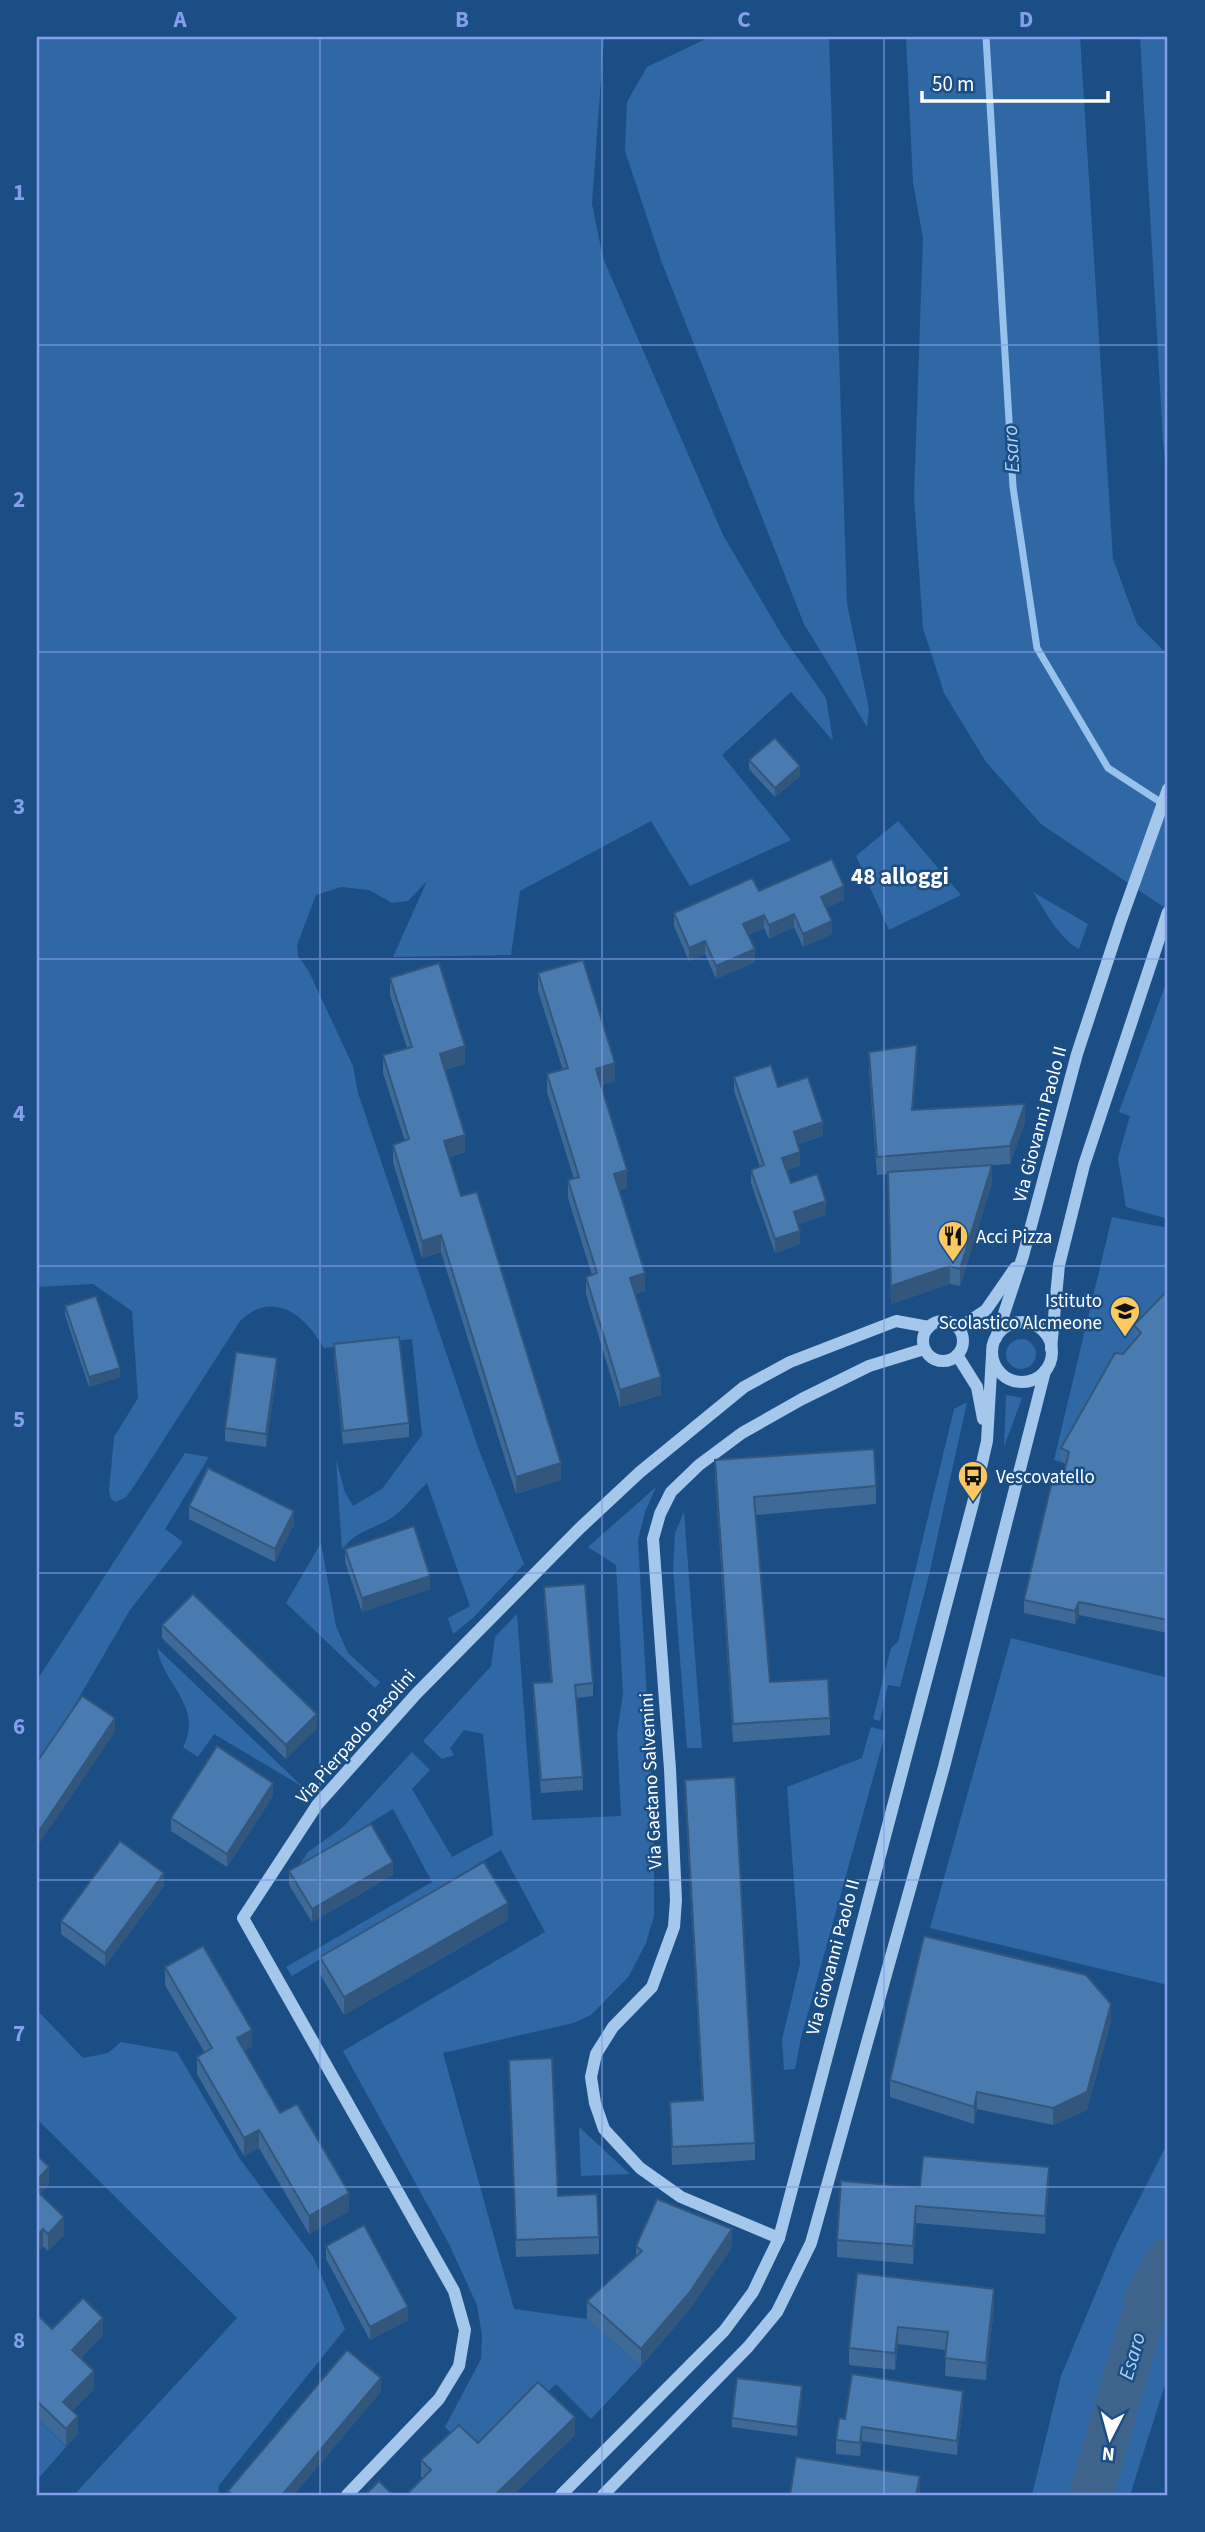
<svg xmlns="http://www.w3.org/2000/svg" width="1205" height="2532" viewBox="0 0 1205 2532" font-family="'Source Sans 3',sans-serif">
	<style>
		.green { fill: #2f68a4 }
		.lines { fill: none; stroke-linecap: round; stroke-linejoin: round }
		.stream { stroke: #97c2ed; stroke-width: 7 }
		.river { stroke: #3e648c; stroke-width: 44 }
		.minor { stroke: #a4c7eb; stroke-width: 12 }
		.wall { fill: #3f6a98 }
		.shaded-wall { fill: #33567c }
		.building { fill: #497bb1; stroke: #33567c; stroke-width: 2 }
		.grid { fill: none; stroke: #839eea; stroke-width: 2; stroke-opacity: 0.55 }
		.labels { text-anchor: middle; stroke-width: 5; stroke-linejoin: round; paint-order: stroke }
		.street-label { font-size: 19px; fill: #fff; stroke: #1c4e86 }
		.poi-label { font-size: 19px; fill: #fff; stroke: #1c4e86; text-anchor: start }
		.water-label { font-size: 21px; font-style: italic; fill: #afd1f3; stroke: #1c4e86 }
		.quarter-label { font-size: 23px; font-weight: bold; fill: #fff; stroke: #1c4e86 }
		.neatline { fill: none; stroke: #839eea; stroke-width: 2.5 }
		.grid-label { font-size: 23px; text-anchor: middle; font-weight: bold; fill: #839eea }
	</style>
	<rect width="100%" height="100%" fill="#1c4e86"/>
	<g class="green">
		<path d="M37 37H604L592 204 603 258 723 535 783 637 826 698 833 741 791 692 722 755 791 840 690 886 651 821 520 891 511 955 393 957 427 881 408 901 392 903 369 890 341 887 316 895 297 945 298 956 308 970 353 1066 358 1093 479 1450 524 1564 473 1618 453 1634 448 1618 470 1606 427 1483C416 1493 406 1507 394 1516 375 1530 358 1528 342 1550L336 1460 345 1492 353 1506 382 1489 422 1435 412 1339 324 1348C311 1326 288 1298 258 1309 252 1311 245 1317 240 1321L134 1486 126 1497 116 1502 111 1499 109 1491 114 1437 138 1398 132 1311 93 1284 37 1287Z"/>
		<path d="M710 37H829L847 604 869 709 867 727 804 624 662 263 625 151 627 102 647 67Z"/>
		<path d="M906 37H1080L1113 559 1137 624 1168 655V910L1041 824 986 762 944 693 923 628 914 497 923 238 913 183Z"/>
		<path d="M1140 37H1168V491L1163 441Z"/>
		<path d="M898 821 961 895 889 930 856 856Z"/>
		<path d="M1033 892 1088 924 1079 949C1057 936 1046 912 1033 892Z"/>
		<path d="M1168 978V1219L1126 1207 1118 1158 1130 1116 1119 1112Z"/>
		<path d="M1112 1217 1168 1228V1303L1134 1338 1141 1347 1114 1366 1061 1462 1054 1460Z"/>
		<circle cx="1021" cy="1354" r="15"/>
		<path d="M1006 1395 1022 1398 1004 1447Z"/>
		<path d="M967 1402 929 1575 900 1687 888 1685 880 1721 873 1719 891 1648 898 1642 954 1409Z"/>
		<path d="M185 1453 209 1457 165 1529 183 1542 130 1610 74 1706 37 1765V1680Z"/>
		<path d="M656 1487 645 1512 638 1540 654 1821V1916L646 1943 629 1976 591 2015 573 2023 443 2053 514 2309 587 2319 641 2366 591 2419 556 2384 478 2460 445 2427 481 2359 482 2336 477 2305 449 2244 343 2051 545 1932 501 1850 292 1976 286 1967 432 1882 393 1809 298 1867 308 1852 343 1827 412 1752 430 1770 412 1789 452 1857 493 1835 483 1734 464 1730 450 1748 454 1755 442 1759 423 1741 491 1666 495 1637 517 1614 532 1820 621 1816 617 1733 623 1694 616 1565 588 1547Z"/>
		<path d="M684 1512 702 1748H687L673 1569 675 1533Z"/>
		<path d="M321 1543 336 1626 343 1642 348 1653 380 1682 375 1688 286 1603Z"/>
		<path d="M1011 1638 1168 1678V1985L930 1928Z"/>
		<path d="M157 1648 303 1787 214 1734 198 1757 183 1747C204 1706 163 1685 157 1648Z"/>
		<path d="M871 1727 886 1731 801 2038 795 2069 784 2070 782 2040 800 1964 787 1787 862 1758Z"/>
		<path d="M37 2010 83 2058 108 2053 121 2042 177 2052 240 2159 313 2257 345 2329 219 2485 218 2495H74L237 2318 37 2119Z"/>
		<path d="M579 2127 630 2174 581 2176Z"/>
		<path d="M1168 2142V2375L1130 2495H1032L1061 2376 1116 2245Z"/>
		<path d="M37 2418 66 2447 37 2480Z"/>
	</g>
	<g class="lines">
		<path class="stream" d="M986 37 1013 487 1037 648 1108 768 1168 807"/>
		<path class="river" d="M1091 2495 1150 2291 1168 2260"/>
		<g class="minor">
			<circle cx="943" cy="1341" r="20"/>
			<circle cx="1022" cy="1352" r="30"/>
			<path d="M959 1328 986 1310 1015 1268"/>
			<path d="M996 1338 1023 1256 1077 1054 1121 920 1168 789"/>
			<path d="M1051 1349 1059 1265 1084 1165 1168 912"/>
			<path d="M957 1355 977 1387 983 1419"/>
			<path d="M779 2238 681 2197 640 2168 604 2129 595 2103 591 2077 596 2054 613 2027 652 1987 674 1927 676 1900 670 1769 653 1539 660 1514 671 1492 699 1465 742 1433 802 1399 869 1366 924 1349"/>
			<path d="M347 2495 439 2399 459 2366 465 2330 454 2291 243 1918 317 1805 417 1693 579 1529 640 1472 744 1387 790 1362 896 1321 929 1327"/>
			<path d="M561 2495 724 2331 753 2292 779 2238 973 1503 987 1441 992 1355"/>
			<path d="M603 2495 748 2347 777 2312 811 2243 944 1767 1045 1371"/>
		</g>
	</g>
	<g class="wall">
		<path d="M749 760 800 776 775 797 749 769Z"/>
		<path d="M759 891 844 900 826 908 832 934 803 947 794 927 769 939 764 928 748 935 755 962 716 979 705 954 689 961 674 926V913Z"/>
		<path d="M538 973 615 1081 600 1085 627 1188 619 1190 645 1291 635 1294 661 1395 620 1407 586 1294V1277L592 1275 568 1198V1180L574 1179 547 1092V1074L563 1070 538 991Z"/>
		<path d="M390 978 465 1064 445 1070 465 1152 449 1157 461 1196 561 1480 516 1494 441 1252 422 1258 393 1162V1145L405 1141 383 1073V1055L407 1048 390 995Z"/>
		<path d="M869 1052 917 1062 913 1110 1025 1122 1010 1164 967 1167 992 1183 960 1286 950 1284 891 1304 888 1174 877 1175 869 1070Z"/>
		<path d="M734 1077 778 1087 823 1136 798 1144 800 1166 787 1170 791 1183 826 1215 798 1224 800 1244 775 1253 751 1183V1170L760 1167 734 1091Z"/>
		<path d="M1168 1290V1633L1079 1615 1075 1624 1024 1613V1600L1062 1482 1066 1464 1061 1462V1448L1123 1354 1135 1340 1134 1338V1325Z"/>
		<path d="M65 1306 120 1377 89 1387 65 1315Z"/>
		<path d="M334 1344 409 1423V1437L343 1444 334 1358Z"/>
		<path d="M277 1371 266 1447 225 1441V1428Z"/>
		<path d="M715 1460 876 1486V1504L756 1515 770 1682 830 1718V1735L733 1742 715 1477Z"/>
		<path d="M189 1506 294 1524 275 1562 189 1519Z"/>
		<path d="M345 1549 430 1589 362 1612 345 1562Z"/>
		<path d="M544 1587 593 1683V1696L576 1698 583 1777V1790L541 1793 533 1697V1683L551 1682 544 1601Z"/>
		<path d="M162 1625 317 1728 286 1759 162 1638Z"/>
		<path d="M685 1780 755 2143V2160L672 2165 670 2102 702 2100 685 1797Z"/>
		<path d="M273 1796 227 1867 171 1831V1818Z"/>
		<path d="M289 1871 393 1875 312 1922 289 1885Z"/>
		<path d="M164 1886 105 1966 61 1934V1921Z"/>
		<path d="M508 1920 344 2015 320 1974V1957Z"/>
		<path d="M165 1967 252 2047 244 2051 280 2113 349 2211 309 2234 259 2148 244 2156 197 2074V2057L205 2053 165 1985Z"/>
		<path d="M1111 2021 1087 2110 1053 2125 977 2109 974 2124 890 2097V2080Z"/>
		<path d="M509 2060 558 2196 599 2237V2254L516 2257Z"/>
		<path d="M37 2155 49 2184 40 2194 64 2235 48 2251 43 2246 37 2253Z"/>
		<path d="M1049 2184 1045 2234 916 2223 913 2264 837 2257V2240L920 2187Z"/>
		<path d="M326 2246 408 2320 370 2340 326 2259Z"/>
		<path d="M636 2246 732 2247 690 2309 641 2366 587 2319V2301L636 2257Z"/>
		<path d="M857 2273 994 2307 986 2380 945 2376 946 2350 898 2344 895 2370 849 2365V2348Z"/>
		<path d="M37 2314 52 2329 103 2335 80 2359 94 2389 72 2411 78 2434 66 2446 37 2418Z"/>
		<path d="M802 2395 797 2436 732 2427V2418Z"/>
		<path d="M963 2405 957 2455 862 2441 860 2456 836 2454V2440L845 2419Z"/>
		<path d="M575 2435 513 2495H406L423 2479 421 2477V2460L478 2443Z"/>
	</g>
	<g class="shaded-wall">
		<path d="M800 766V776L775 797V788Z"/>
		<path d="M844 886V900L821 910V897Z"/>
		<path d="M794 914V927L769 939V925Z"/>
		<path d="M764 915V928L743 937V924Z"/>
		<path d="M832 921V934L803 947V934Z"/>
		<path d="M705 941V954L689 961V948Z"/>
		<path d="M755 949V962L716 979V966Z"/>
		<path d="M917 1045V1062L912 1127V1110Z"/>
		<path d="M465 1046V1064L440 1071V1054Z"/>
		<path d="M615 1063V1081L596 1087V1069Z"/>
		<path d="M1025 1104V1122L1010 1164V1146Z"/>
		<path d="M823 1122V1136L794 1145V1132Z"/>
		<path d="M465 1135V1152L444 1158V1141Z"/>
		<path d="M800 1152V1166L782 1172V1158Z"/>
		<path d="M992 1165V1183L960 1286V1269Z"/>
		<path d="M627 1170V1188L614 1191V1174Z"/>
		<path d="M826 1201V1215L794 1226V1212Z"/>
		<path d="M800 1231V1244L775 1253V1239Z"/>
		<path d="M441 1235V1252L422 1258V1241Z"/>
		<path d="M950 1266V1284L891 1304V1286Z"/>
		<path d="M645 1273V1291L630 1295V1278Z"/>
		<path d="M277 1358V1371L266 1447V1434Z"/>
		<path d="M120 1368V1377L89 1387V1377Z"/>
		<path d="M661 1377V1395L620 1407V1390Z"/>
		<path d="M561 1463V1480L516 1494V1477Z"/>
		<path d="M294 1511V1524L275 1562V1549Z"/>
		<path d="M430 1576V1589L362 1612V1598Z"/>
		<path d="M1079 1602V1615L1075 1624V1611Z"/>
		<path d="M317 1714V1728L286 1759V1745Z"/>
		<path d="M115 1718V1732L37 1847V1834Z"/>
		<path d="M273 1783V1796L227 1867V1854Z"/>
		<path d="M393 1862V1875L312 1922V1909Z"/>
		<path d="M164 1873V1886L105 1966V1953Z"/>
		<path d="M508 1903V1920L344 2015V1997Z"/>
		<path d="M1111 2004V2021L1087 2110 1053 2125V2108Z"/>
		<path d="M252 2030V2047L237 2056V2038Z"/>
		<path d="M977 2092V2109L974 2124V2107Z"/>
		<path d="M259 2130V2148L244 2156V2138Z"/>
		<path d="M49 2167V2184L37 2197V2180Z"/>
		<path d="M1049 2167V2184L1045 2234V2216Z"/>
		<path d="M349 2193V2211L309 2234V2216Z"/>
		<path d="M916 2206V2223L913 2264V2246Z"/>
		<path d="M64 2217V2235L48 2251V2234Z"/>
		<path d="M43 2229V2246L37 2253V2235Z"/>
		<path d="M732 2229V2247L690 2309 641 2366V2349Z"/>
		<path d="M994 2289V2307L986 2380V2363Z"/>
		<path d="M408 2307V2320L370 2340V2327Z"/>
		<path d="M103 2318V2335L72 2368V2350Z"/>
		<path d="M898 2327V2344L895 2370V2353Z"/>
		<path d="M94 2371V2389L63 2420V2402Z"/>
		<path d="M381 2378V2392L294 2495H282Z"/>
		<path d="M802 2386V2395L797 2436V2427Z"/>
		<path d="M963 2391V2405L957 2455V2441Z"/>
		<path d="M78 2416V2434L66 2446V2429Z"/>
		<path d="M575 2417V2435L513 2495H495Z"/>
		<path d="M862 2427V2441L860 2456V2443Z"/>
		<path d="M920 2476V2493L919 2495H916Z"/>
	</g>
	<g class="building">
		<path d="M775 738 800 766 775 788 749 760Z"/>
		<path d="M832 859 844 886 821 897 832 921 803 934 794 914 769 925 764 915 743 924 755 949 716 966 705 941 689 948 674 913 752 878 759 891Z"/>
		<path d="M583 960 615 1063 596 1069 627 1170 614 1174 645 1273 630 1278 661 1377 620 1390 586 1277 597 1273 568 1180 579 1177 547 1074 568 1068 538 973Z"/>
		<path d="M439 963 465 1046 440 1054 465 1135 444 1141 461 1196 477 1192 561 1463 516 1477 441 1235 422 1241 393 1145 409 1139 383 1055 412 1047 390 978Z"/>
		<path d="M917 1045 912 1110 1025 1104 1010 1146 877 1157 869 1052Z"/>
		<path d="M771 1065 778 1087 808 1077 823 1122 794 1132 800 1152 782 1158 791 1183 817 1174 826 1201 794 1212 800 1231 775 1239 751 1170 764 1165 734 1077Z"/>
		<path d="M992 1165 960 1269 950 1266 891 1286 888 1172Z"/>
		<path d="M1168 1290V1620L1079 1602 1075 1611 1024 1600 1052 1481 1062 1482 1069 1452 1061 1448 1115 1353 1123 1354 1141 1333 1134 1325Z"/>
		<path d="M96 1296 120 1368 89 1377 65 1306Z"/>
		<path d="M399 1337 409 1423 343 1431 334 1344Z"/>
		<path d="M236 1352 277 1358 266 1434 225 1428Z"/>
		<path d="M874 1449 876 1486 754 1497 770 1682 828 1679 830 1718 733 1724 715 1460Z"/>
		<path d="M208 1468 294 1511 275 1549 189 1506Z"/>
		<path d="M414 1526 430 1576 362 1598 345 1549Z"/>
		<path d="M585 1584 593 1683 575 1685 583 1777 541 1780 533 1683 552 1682 544 1587Z"/>
		<path d="M193 1594 317 1714 286 1745 162 1625Z"/>
		<path d="M82 1696 115 1718 37 1834V1762Z"/>
		<path d="M217 1746 273 1783 227 1854 171 1818Z"/>
		<path d="M735 1777 755 2143 672 2147 670 2102 703 2100 685 1780Z"/>
		<path d="M371 1824 393 1862 312 1909 289 1871Z"/>
		<path d="M120 1841 164 1873 105 1953 61 1921Z"/>
		<path d="M484 1862 508 1903 344 1997 320 1957Z"/>
		<path d="M924 1936 1086 1975 1111 2004 1087 2092 1053 2108 977 2092 974 2107 890 2080Z"/>
		<path d="M203 1946 252 2030 237 2038 280 2113 297 2104 349 2193 309 2216 259 2130 244 2138 197 2057 212 2048 165 1967Z"/>
		<path d="M552 2058 558 2196 597 2194 599 2237 516 2240 509 2060Z"/>
		<path d="M37 2155 49 2167 37 2180Z"/>
		<path d="M923 2156 1049 2167 1045 2216 916 2206 913 2246 837 2240 841 2181 920 2187Z"/>
		<path d="M37 2191 64 2217 48 2234 43 2229 37 2235Z"/>
		<path d="M657 2199 732 2229 690 2292 641 2349 587 2301 642 2251 636 2246Z"/>
		<path d="M364 2225 408 2307 370 2327 326 2246Z"/>
		<path d="M857 2273 994 2289 986 2363 945 2358 948 2332 898 2327 895 2353 849 2348Z"/>
		<path d="M83 2298 103 2318 72 2350 94 2371 63 2402 78 2416 66 2429 37 2401V2314L52 2329Z"/>
		<path d="M347 2350 381 2378 282 2495H233L228 2491Z"/>
		<path d="M852 2374 963 2391 957 2441 862 2427 860 2443 836 2440 839 2418 845 2419Z"/>
		<path d="M737 2378 802 2386 797 2427 732 2418Z"/>
		<path d="M538 2382 575 2417 495 2495H406L431 2470 421 2460 459 2425 478 2443Z"/>
		<path d="M796 2457 920 2476 916 2495H790Z"/>
		<path d="M379 2481 393 2495H365Z"/>
	</g>
	<path class="grid" d="M320 37V2495M602 37V2495M884 37V2495M37 345H1168M37 652H1168M37 959H1168M37 1266H1168M37 1573H1168M37 1880H1168M37 2187H1168"/>
	<defs>
		<g id="restaurant-pin" transform="scale(1.575)"><path d="M0 17L-7.5 6A9.5 9.5 0 1 1 7.5 6Z" fill="#fcc961" stroke="#1c4e86"/><path d="M-5-6h1v4h1v-4h1v4h1v-4h1v5L-1.5 .5V6h-2V.5L-5-1ZM5-6V6H3V1.5H1.5Q1.5-4 5-6Z" fill="#111"/></g>
		<g id="school-pin" transform="scale(1.575)"><path d="M0 17L-7.5 6A9.5 9.5 0 1 1 7.5 6Z" fill="#fcc961" stroke="#1c4e86"/><path d="M0-5L7-2L0 1L-7-2ZM-4 1L0 2.5L4 1V4Q0 6-4 4Z" fill="#111"/></g>
		<g id="bus-pin" transform="scale(1.575)"><path d="M0 17L-7.5 6A9.5 9.5 0 1 1 7.5 6Z" fill="#fcc961" stroke="#1c4e86"/><path d="M-5-6H5V4H4V6H2V4H-2V6H-4V4H-5ZM-3.5-4V0h7V-4ZM-3.5 1.2v1.5H-2V1.2ZM2 1.2v1.5H3.5V1.2Z" fill="#111"/></g>
	</defs>
	<g fill-rule="evenodd">
		<use href="#restaurant-pin" x="953" y="1236"/>
		<use href="#school-pin" x="1125" y="1311"/>
		<use href="#bus-pin" x="973" y="1476"/>
	</g>
	<g class="labels">
		<g class="street-label">
			<text transform="translate(1039 1124) rotate(-75)" y="7">Via Giovanni Paolo II</text>
			<text transform="translate(355 1736) rotate(-49)" y="7">Via Pierpaolo Pasolini</text>
			<text transform="translate(650 1781) rotate(-93)" y="7">Via Gaetano Salvemini</text>
			<text transform="translate(832 1957) rotate(-75)" y="7">Via Giovanni Paolo II</text>
		</g>
		<g class="poi-label">
			<text x="976" y="1243">Acci Pizza</text>
			<text x="1102" y="1307" text-anchor="end">Istituto<tspan x="1102" dy="22">Scolastico Alcmeone</tspan></text>
			<text x="996" y="1483">Vescovatello</text>
		</g>
		<g class="water-label">
			<text transform="translate(1011 449) rotate(-93)" y="7">Esaro</text>
			<text transform="translate(1132 2356) rotate(-74)" y="7">Esaro</text>
		</g>
		<g class="quarter-label">
			<text x="900" y="884">48 alloggi</text>
		</g>
	</g>
	<rect width="1205" height="2532" fill="none" stroke="#1c4e86" stroke-width="77"/>
	<g transform="translate(1110 2438) rotate(186)" stroke="#1c4e86" stroke-width="5" paint-order="stroke">
	<path d="M0-5L12 26L0 18L-12 26Z" fill="#ffffff"/>
	<text y="-10" font-size="19" font-weight="bold" text-anchor="middle" fill="#ffffff">N</text>
	</g>
	<path d="M922 91v10h186v-10" fill="none" stroke="#ffffff" stroke-width="3.5"/>
	<text x="932" y="91" font-size="21" fill="#ffffff" stroke="#1c4e86" stroke-width="5" paint-order="stroke">50 m</text>
	<rect x="38" y="38" width="1128" height="2456" class="neatline"/>
	<g class="grid-label">
		<text x="180" y="27">A</text>
		<text x="462" y="27">B</text>
		<text x="744" y="27">C</text>
		<text x="1026" y="27">D</text>
		<text x="19" y="200">1</text>
		<text x="19" y="507">2</text>
		<text x="19" y="814">3</text>
		<text x="19" y="1121">4</text>
		<text x="19" y="1427">5</text>
		<text x="19" y="1734">6</text>
		<text x="19" y="2041">7</text>
		<text x="19" y="2348">8</text>
	</g>
</svg>
